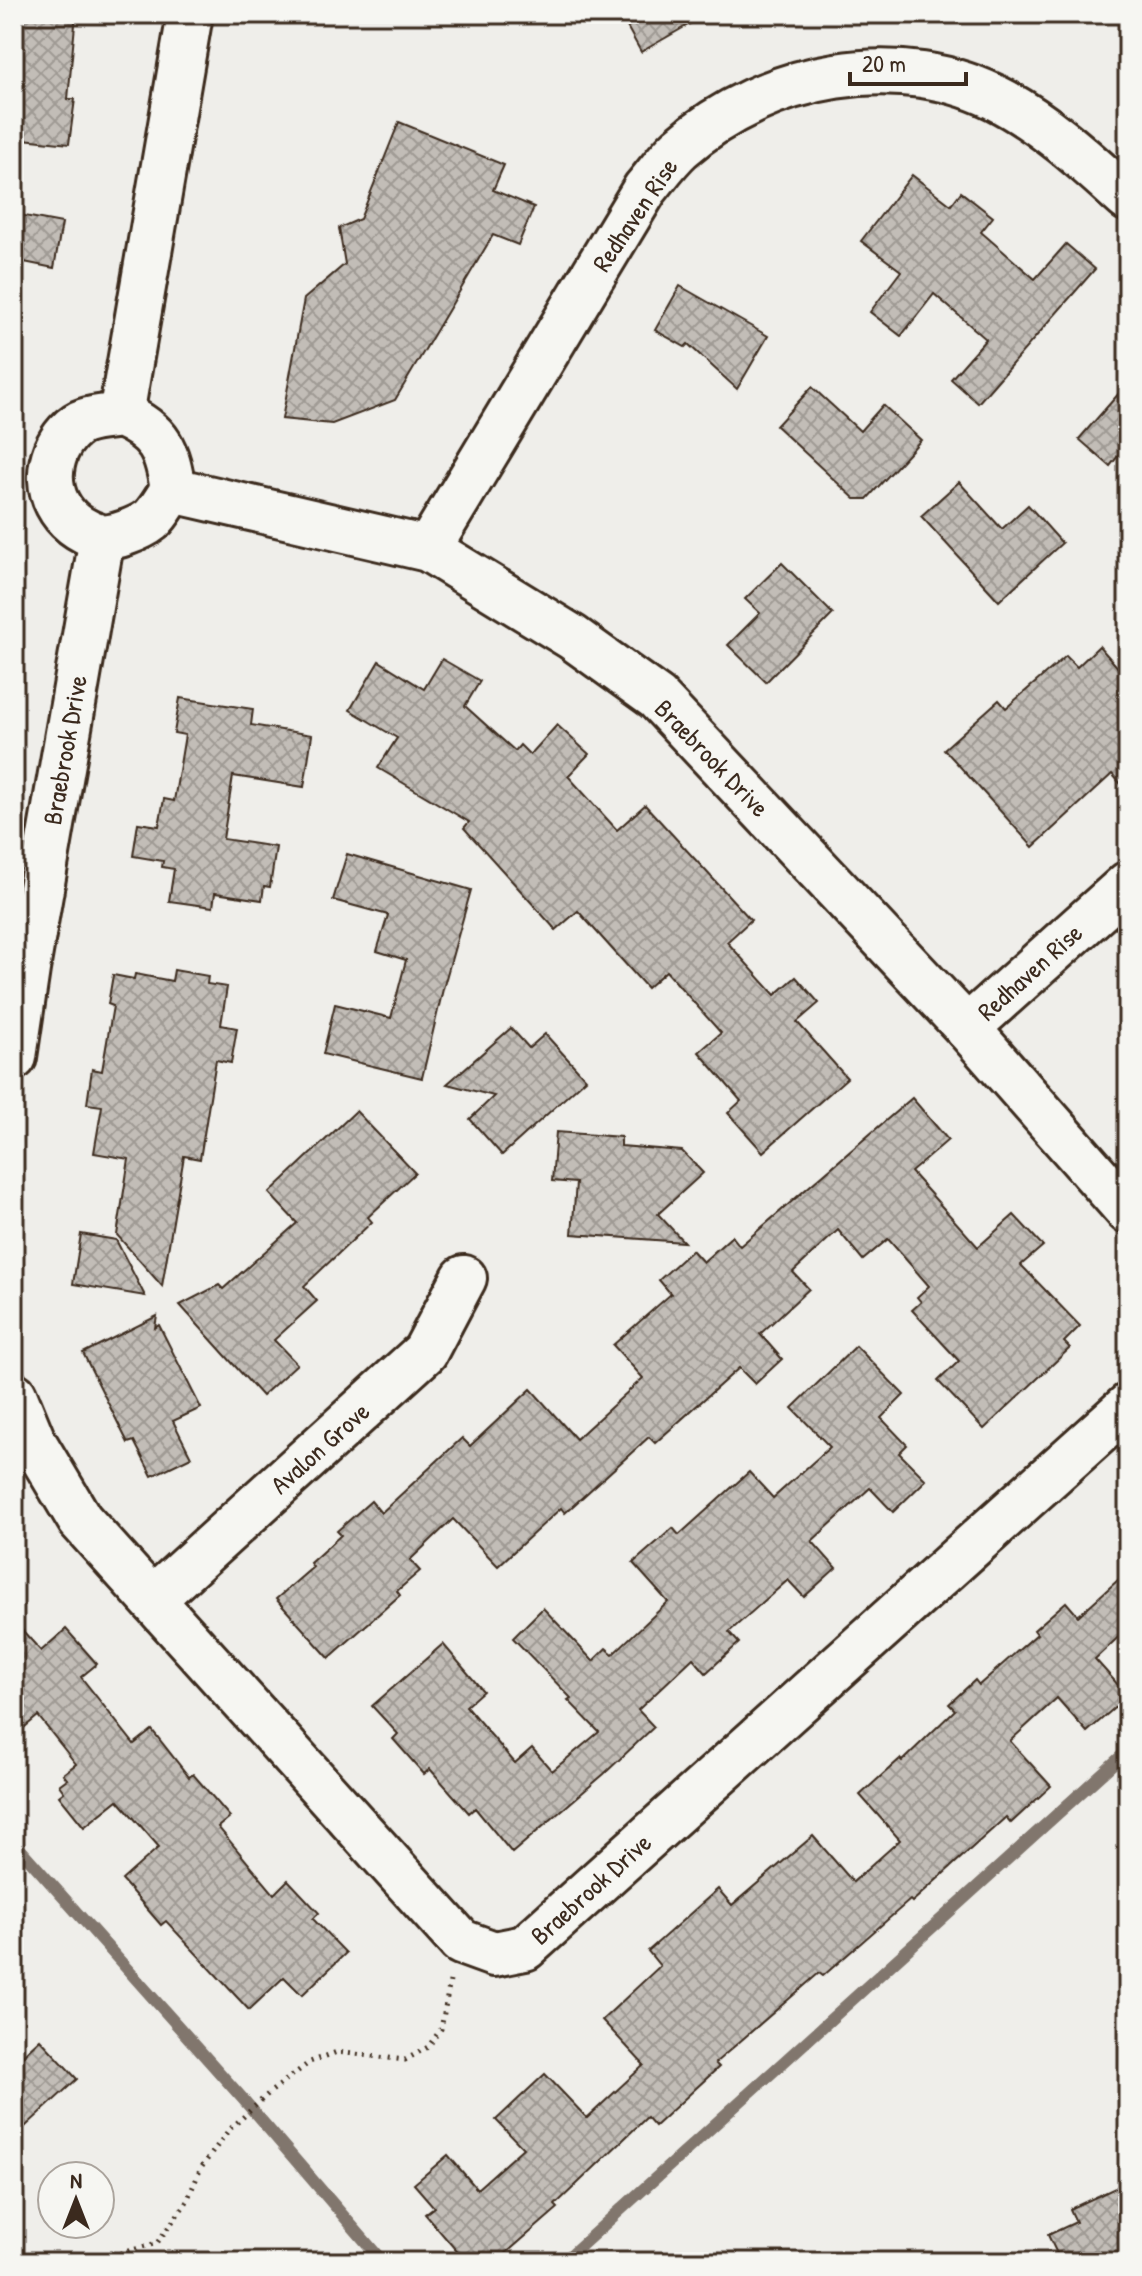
<svg xmlns="http://www.w3.org/2000/svg" width="1142" height="2276" viewBox="0 0 1142 2276" font-family="'Patrick Hand',sans-serif">
	<style>
		.lines { fill: none; stroke-linecap: round; stroke-linejoin: round }
		.stream { stroke: #81766d; stroke-width: 12 }
		.building { fill: url(#building-cross-hatch); stroke: #3b2a1e; stroke-width: 2 }
		.street-casing { stroke: #3b2a1e; stroke-width: 50 }
		.path { stroke: #3b2a1e; stroke-width: 5; stroke-dasharray: 2 6; stroke-linecap: butt }
		.street { stroke: #f6f6f2; stroke-width: 44 }
		.labels { text-anchor: middle; stroke-width: 6; stroke-linejoin: round; paint-order: stroke }
		.street-label { font-size: 26px; fill: #3b2a1e; stroke: #f6f6f2 }
	</style>
	<defs>
		<pattern id="building-cross-hatch" width="8" height="8" patternUnits="userSpaceOnUse" patternTransform="scale(2)"><rect width="8" height="8" fill="#c2bdb7"/><path d="M0 0l8 8M0 8l8-8" fill="none" stroke="#9f9a94"/></pattern>
	</defs>
	<rect width="100%" height="100%" fill="#efeeea"/>
	<filter id="ink" filterUnits="userSpaceOnUse"><feTurbulence type="fractalNoise" baseFrequency=".0125" numOctaves="2"/><feDisplacementMap in="SourceGraphic" scale="16" xChannelSelector="R" yChannelSelector="G"/><feConvolveMatrix kernelMatrix="1 2 1 2 8 2 1 2 1" color-interpolation-filters="sRGB"/></filter>
	<g filter="url(#ink)">
		<g class="lines">
			<g class="stream">
				<path d="M14 1842 243 2099 383 2262"/>
				<path d="M563 2262 1128 1750"/>
			</g>
		</g>
		<g class="building">
			<path d="M14 14H76L68 99H75L69 144 14 138Z"/>
			<path d="M620 14H707L641 52Z"/>
			<path d="M399 122 504 165 493 190 534 207 518 245 493 235 395 400 332 424 282 419 304 299 345 264 339 228 360 219Z"/>
			<path d="M912 175 951 205 961 192 993 217 981 232 1035 279 1066 244 1095 269 978 403 951 379 986 339 934 294 901 336 870 312 901 271 861 241Z"/>
			<path d="M14 214 62 223 54 268 14 260Z"/>
			<path d="M680 286 768 336 737 389 688 344 685 347 655 330Z"/>
			<path d="M1128 383V444L1110 466 1079 439Z"/>
			<path d="M812 387 860 431 883 405 921 440 867 499H855L776 426Z"/>
			<path d="M959 482 1002 529 1028 505 1062 543 999 601 921 516Z"/>
			<path d="M782 563 833 614 766 682 728 645 760 613 745 599Z"/>
			<path d="M1099 646 1128 679V792L1112 774 1033 847 944 749 999 700 1006 708 1066 656 1077 667Z"/>
			<path d="M442 659 480 681 465 706 515 751 520 745 530 755 557 725 589 754 568 776 617 830 645 805 751 920 727 942 775 995 796 977 819 1003 797 1022 847 1078 763 1152 728 1113 741 1101 699 1052 721 1033 666 971 647 988 578 911 556 930 464 828 469 822 378 768 397 738 350 710 379 661 424 689Z"/>
			<path d="M180 698 253 709 251 725 312 735 304 787 233 776 223 839 276 847 270 887 264 886 262 900 215 893 213 907 169 901 174 869 162 867 163 861 133 856 138 823 159 826 164 799 174 801 185 735 174 733Z"/>
			<path d="M347 854 471 890 443 989 422 1078 323 1054 335 1004 391 1018 406 960 377 951 388 915 333 900Z"/>
			<path d="M174 970 208 976 207 984 227 987 221 1025 237 1028 231 1063 216 1060 200 1159 184 1156 162 1286 117 1235 129 1159 94 1153 102 1106 87 1104 92 1069 102 1071 113 1006 108 1004 113 975 134 979 135 974 172 981Z"/>
			<path d="M511 1028 529 1048 545 1034 586 1079 502 1155 470 1119 494 1096 447 1084Z"/>
			<path d="M912 1098 948 1140 911 1172 978 1247 1014 1215 1043 1246 1021 1265 1080 1326 1064 1342 1070 1348 984 1429 938 1381 959 1361 912 1310 921 1302 917 1297 929 1286 888 1239 863 1260 838 1230 793 1272 809 1289 760 1334 782 1359 755 1384 739 1368 655 1443 649 1437 565 1513 561 1508 498 1566 453 1519 410 1560 420 1571 397 1591 400 1595 329 1658 276 1599 313 1567 310 1563 341 1535 337 1531 371 1501 381 1513 462 1438 470 1446 531 1389 576 1439 643 1378 613 1345 671 1294 659 1280 692 1250 703 1262 732 1236 740 1246Z"/>
			<path d="M356 1111 415 1173 368 1217 372 1222 304 1286 317 1301 274 1340 297 1364 262 1396 180 1305 219 1285 223 1289 297 1223 269 1193Z"/>
			<path d="M556 1132 621 1137V1146L682 1151 703 1173 658 1214 684 1242 572 1234 576 1183 552 1181Z"/>
			<path d="M81 1234 116 1240 145 1296 73 1284Z"/>
			<path d="M157 1316 155 1328 159 1325 201 1408 173 1421 191 1457 152 1476 134 1441 128 1443 83 1353Z"/>
			<path d="M856 1346 904 1395 881 1418 907 1445 899 1453 926 1480 893 1512 870 1488 812 1541 836 1568 804 1597 788 1580 729 1632 739 1643 706 1673 693 1658 638 1710 654 1727 604 1774 512 1853 475 1808 469 1813 430 1769 424 1774 393 1739 398 1734 372 1706 443 1644 483 1691 466 1706 515 1763 532 1748 552 1771 599 1732 568 1700 571 1698 513 1638 543 1608 593 1661 606 1648 613 1654 668 1602 633 1563 673 1528 679 1535 749 1472 773 1498 830 1447 792 1408Z"/>
			<path d="M1128 1571V1628L1095 1659 1128 1696 1087 1732 1057 1698 1010 1741 1051 1786 1011 1823 1006 1817 912 1902 910 1900 823 1976 819 1973 715 2063 719 2067 655 2126 647 2117 555 2205 558 2208 496 2262H466L425 2214 434 2207 414 2184 448 2155 477 2189 523 2148 496 2120 545 2074 587 2118 644 2065 602 2020 660 1966 648 1951 718 1889 732 1905 813 1836 853 1882 900 1840 860 1795 900 1759 902 1761 955 1710 949 1704 975 1680 979 1685 1037 1634 1034 1630 1066 1602 1078 1616Z"/>
			<path d="M14 1621 41 1651 66 1629 97 1664 81 1677 134 1744 152 1730 189 1777 193 1774 230 1817 218 1827 274 1894 288 1880 319 1913 313 1919 346 1953 302 1995 284 1977 249 2010 166 1921 161 1925 122 1880 159 1847 118 1800 84 1827 59 1796 64 1792 59 1785 67 1779 63 1774 76 1764 38 1716 14 1736Z"/>
			<path d="M40 2039 77 2079 14 2137V2063Z"/>
			<path d="M1128 2182V2262H1061L1048 2235 1076 2222 1070 2209Z"/>
		</g>
		<g class="lines">
			<g class="street-casing">
				<g id="street">
					<path d="M121 415 190 14"/>
					<path d="M121 415C160 432 167 450 173 490 166 499 160 512 151 520 141 528 112 540 100 537 60 525 41 489 56 451 61 439 72 425 85 421 96 417 109 417 121 415Z"/>
					<path d="M173 490 428 549 572 637 657 698 967 1028 1128 1211"/>
					<path d="M428 549 645 189C656 176 667 160 680 148 765 73 902 46 1004 102 1050 127 1089 164 1128 199"/>
					<path d="M967 1028 1128 884"/>
					<path d="M14 1057 27 969 102 538"/>
					<path d="M14 1395 33 1441 80 1520 461 1942 494 1954 525 1948 1128 1406"/>
					<path d="M153 1599 425 1352 464 1278"/>
				</g>
			</g>
			<path class="path" d="M89 2262 157 2243 186 2203 201 2168 228 2131 269 2093 310 2062 337 2052 405 2060 428 2047 441 2029 450 1981"/>
			<use href="#street" class="street"/>
		</g>
	</g>
	<g class="labels">
		<g class="street-label">
			<text transform="translate(635 215) rotate(-56)" y="9">Redhaven Rise</text>
			<text transform="translate(65 750) rotate(-80)" y="9">Braebrook Drive</text>
			<text transform="translate(712 758) rotate(46)" y="9">Braebrook Drive</text>
			<text transform="translate(1030 972) rotate(-42)" y="9">Redhaven Rise</text>
			<text transform="translate(320 1448) rotate(-42)" y="9">Avalon Grove</text>
			<text transform="translate(591 1889) rotate(-42)" y="9">Braebrook Drive</text>
		</g>
	</g>
	<rect width="1142" height="2276" fill="none" stroke="#f6f6f2" stroke-width="48"/>
	<rect x="24" y="24" width="1094" height="2228" fill="none" stroke="#3b2a1e" stroke-width="3" filter="url(#ink)"/>
	<g transform="translate(76 2200)"><circle r="38" fill="#f6f6f2" stroke="#aba49d" stroke-width="2"/>
	<path d="M0-6L14 30L0 20L-14 30Z" fill="#3b2a1e"/>
	<text y="-12" font-size="22" font-weight="bold" text-anchor="middle" fill="#3b2a1e">N</text>
	</g>
	<path d="M850 72v12h116v-12" fill="none" stroke="#3b2a1e" stroke-width="4"/>
	<text x="862" y="72" font-size="24" fill="#3b2a1e" stroke="#f6f6f2" stroke-width="6" paint-order="stroke">20 m</text>
</svg>
